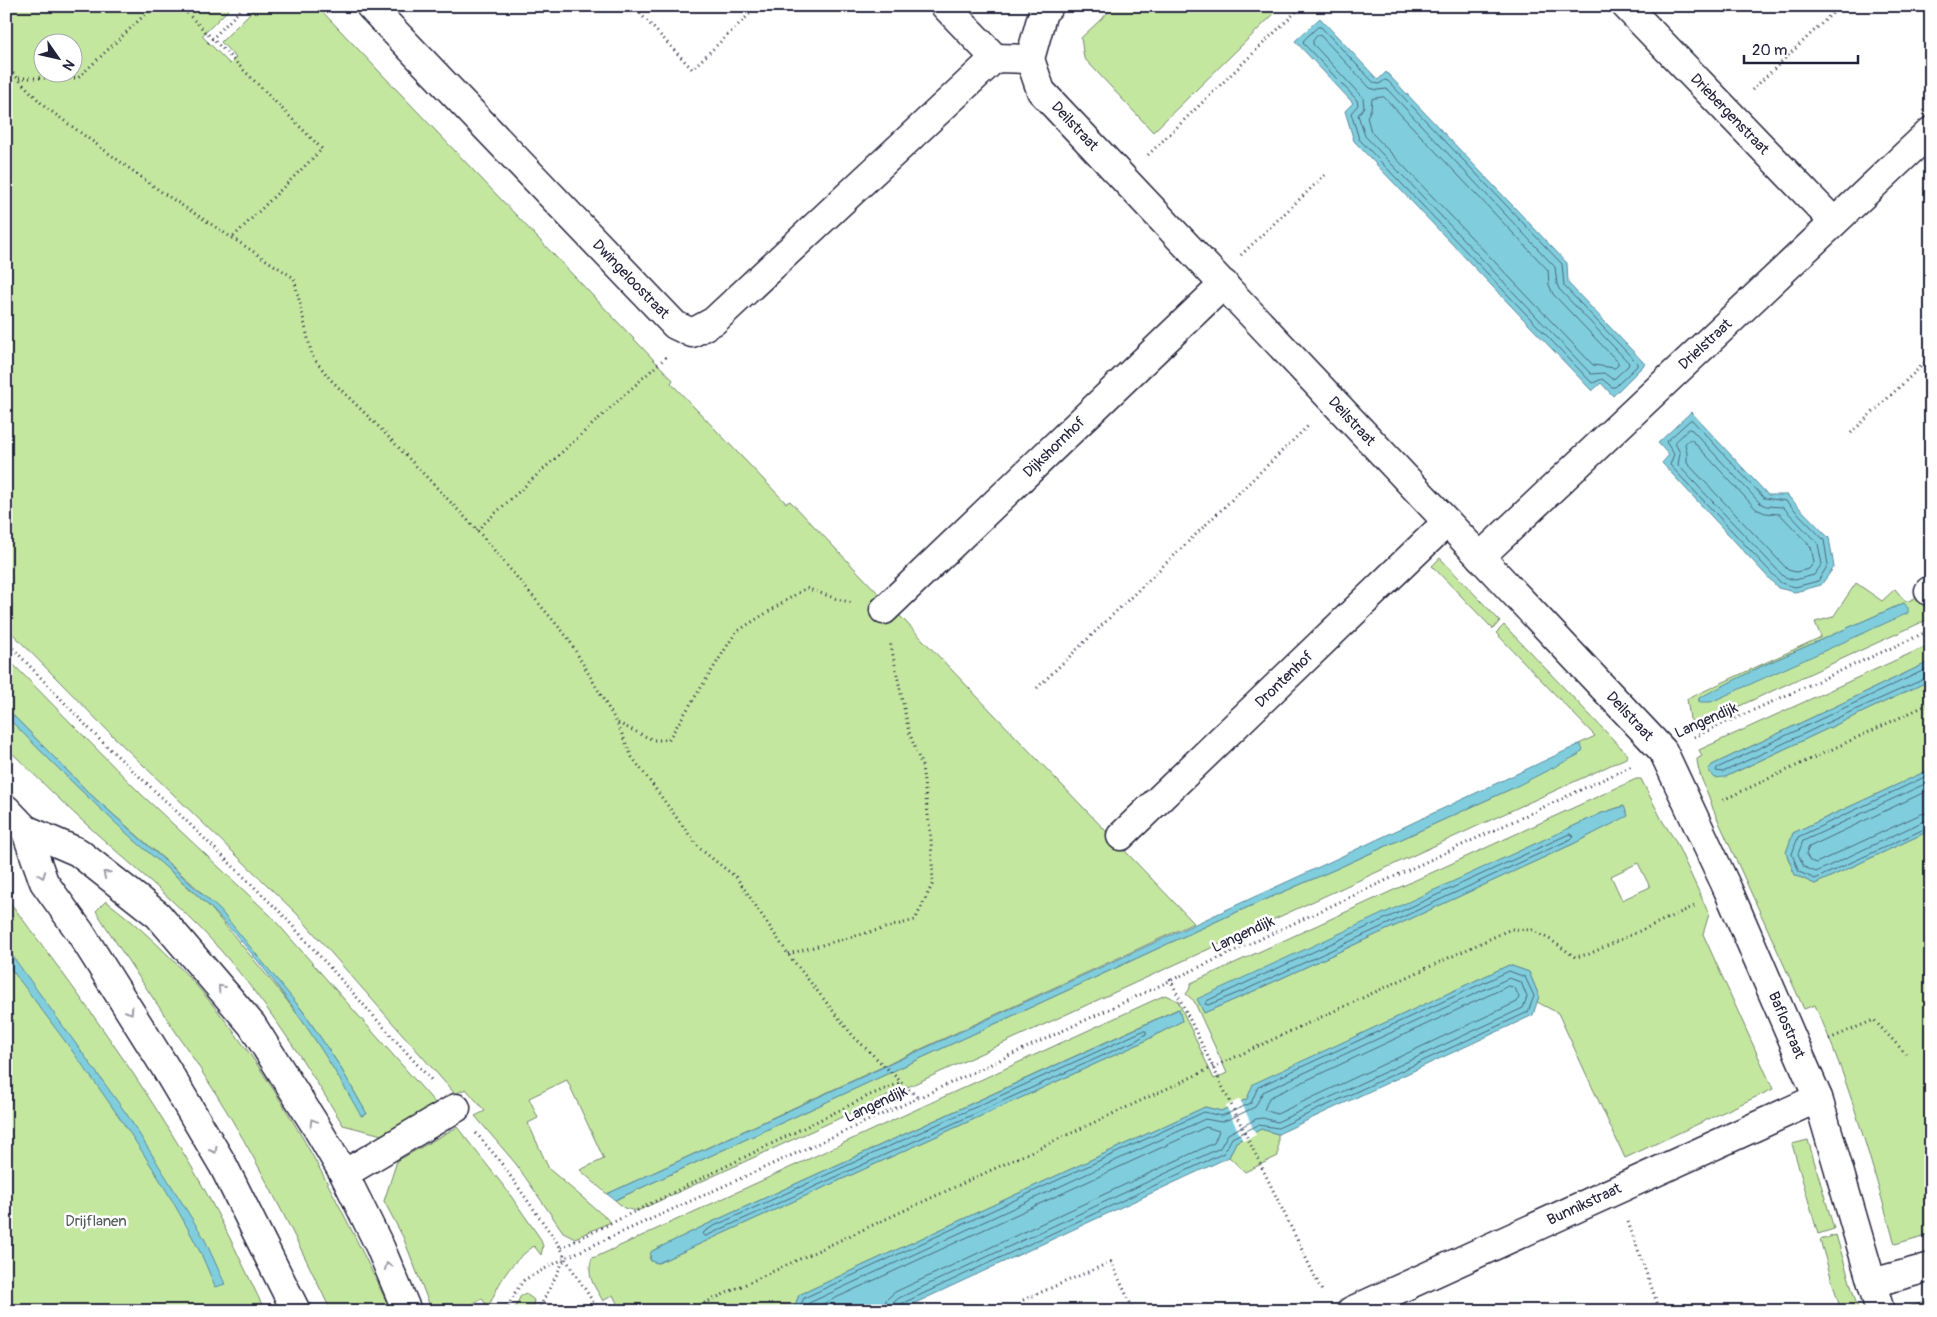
<svg xmlns="http://www.w3.org/2000/svg" width="1937" height="1317" viewBox="0 0 1937 1317" font-family="Pangolin,sans-serif">
	<style>
		.green { fill: #c4e7a0; stroke: #73846e; fill-rule: evenodd }
		.water { fill: #80cedd; stroke: #5a899c }
		.pier { fill: #fff }
		.lines { fill: none; stroke-linecap: round; stroke-linejoin: round }
		.shore { stroke: #48677c; stroke-width: 1 }
		.minor-casing { stroke: #22223b; stroke-width: 31 }
		.major-casing { stroke: #22223b; stroke-width: 31 }
		.path { stroke: #22223b; stroke-width: 3; stroke-dasharray: 1 4; stroke-linecap: butt }
		.minor { stroke: #fff; stroke-width: 28 }
		.major { stroke: #fff; stroke-width: 28 }
		.oneway { stroke: #9c9ca7 }
		.labels { text-anchor: middle; stroke-width: 5; stroke-linejoin: round; paint-order: stroke }
		.street-label { font-size: 15px; fill: #22223b; stroke: #fff }
		.park-label { font-size: 15px; fill: #535d59; stroke: #fff }
	</style>
	<rect width="100%" height="100%" fill="#fff"/>
	<filter id="ink" filterUnits="userSpaceOnUse"><feTurbulence type="fractalNoise" baseFrequency=".02" numOctaves="2"/><feDisplacementMap in="SourceGraphic" scale="10" xChannelSelector="R" yChannelSelector="G"/><feConvolveMatrix kernelMatrix="1 2 1 2 8 2 1 2 1" color-interpolation-filters="sRGB"/></filter>
	<g filter="url(#ink)">
		<g class="green">
			<path d="M6 6H232L202 36 230 64 236 58 221 42 257 6H317L673 380 671 383 786 503 790 501 1194 923 607 1194 580 1170 604 1159 567 1080 529 1098 538 1118 528 1123 549 1169 611 1222 575 1238 563 1232 516 1164 475 1116 485 1111 466 1089 455 1094 297 914 112 735 6 627ZM42 42H72V72H42Z"/>
			<path d="M1115 6H1282L1153 132 1084 58 1081 38Z"/>
			<path d="M1440 558 1500 621 1493 629 1432 566Z"/>
			<path d="M1856 583 1882 601 1895 589 1906 602 1922 595 1931 603V618L1696 726 1690 719 1687 699 1821 637 1815 622 1833 617ZM1904 603 1698 700 1762 666Z"/>
			<path d="M1504 625 1628 755 1626 758 637 1211 624 1208 615 1200 1230 915 1336 869 1513 788 1580 744 1577 745 1595 736 1496 633Z"/>
			<path d="M1931 644V661L1712 765 1725 777 1931 680V769L1793 833 1786 853 1795 875 1815 884 1931 830V1236L1928 1237 1927 1235 1895 1244C1871 1163 1850 1082 1815 1005L1804 1009 1713 809C1709 794 1697 773 1697 759L1702 756 1699 750Z"/>
			<path d="M6 657 141 794 270 915 437 1105 382 1135 343 1125C305 1062 265 1000 216 945 180 905 137 870 97 834 65 806 36 776 6 747V716L84 793 210 907 279 990 310 1031 335 1070 367 1114 339 1065 302 1010 198 889 89 793 6 708Z"/>
			<path d="M1636 779H1641L1663 822 1675 840 1709 914 1703 934 1773 1089 1625 1158 1558 1013 1537 1002 1539 996 1529 972 1509 965 1254 1084 1247 1099 1221 1111 1205 1107 799 1295 793 1311H621L613 1295 603 1301C594 1285 586 1277 592 1258L598 1256 1165 995 1178 1001 1214 1079 1227 1073 1194 1001 1186 994 1189 990 1191 983ZM1623 806 1628 815 1573 844 1245 995 1204 1013 1198 1000 1602 813ZM1638 863 1650 887 1622 900 1611 876ZM1178 1009 1182 1021 1139 1044 658 1263 651 1261 649 1258 652 1251 710 1223Z"/>
			<path d="M6 897C76 990 145 1084 202 1185 225 1226 245 1269 265 1311H6Z"/>
			<path d="M106 901C242 1003 319 1161 391 1311H331C299 1245 267 1178 229 1115 187 1045 139 980 96 911Z"/>
			<path d="M457 1127 506 1189 540 1238 543 1246 541 1255 534 1246C508 1265 501 1279 488 1308L482 1298 462 1311H432L403 1237 384 1201 397 1161Z"/>
			<path d="M1261 1129 1278 1134V1156L1245 1172 1229 1157 1236 1142Z"/>
			<path d="M1808 1140 1834 1229 1818 1234 1792 1144Z"/>
			<path d="M1836 1235 1858 1309 1841 1311 1820 1240Z"/>
			<path d="M525 1293 534 1300 532 1311H514L520 1297Z"/>
			<path d="M1928 1301 1930 1311H1896Z"/>
		</g>
		<g class="water">
			<path d="M1320 18 1378 80 1386 72 1567 263 1568 283 1645 364 1613 396 1601 383 1592 391 1354 141 1345 111 1353 103 1295 41Z"/>
			<path d="M1691 412 1768 495H1787L1829 538 1834 567 1821 585 1795 592 1778 588 1662 463 1669 455 1658 443Z"/>
			<path d="M1904 603 1908 608V613L1711 702H1699V698L1762 666Z"/>
			<path d="M1931 661V680L1725 777 1715 778 1708 770 1712 765Z"/>
			<path d="M6 708 89 793 220 910 302 1010 339 1065 367 1114 361 1116C319 1041 271 970 211 908 187 884 159 862 134 840 90 800 48 759 6 716Z"/>
			<path d="M1580 744 1583 750 1578 755 1513 788 1336 869 1230 915 615 1200 607 1194 1302 875Z"/>
			<path d="M1931 769V830L1815 884 1795 875 1786 853 1793 833Z"/>
			<path d="M1624 806 1628 816 1573 844 1245 995 1204 1013 1197 999 1602 813Z"/>
			<path d="M6 947 128 1116 204 1238 225 1284 215 1287C209 1272 203 1257 195 1242 143 1142 73 1052 6 962Z"/>
			<path d="M1509 965 1529 972 1539 996 1533 1015 1278 1134 1261 1129 1236 1142 1229 1157 898 1311H793L799 1295 1205 1107 1221 1111 1247 1099 1253 1084Z"/>
			<path d="M1179 1009 1182 1021 1139 1044 658 1263 651 1261 650 1254 652 1251 710 1223Z"/>
		</g>
		<path class="pier" d="M1240 1099 1256 1135 1243 1141 1226 1106Z"/>
		<g class="lines">
			<g class="shore">
				<path d="M1318 27H1321L1374 83 1379 84 1385 80 1388 81 1562 264 1564 286 1637 363V366L1615 387H1612L1602 379 1593 383 1591 382 1359 139 1351 113 1358 105 1357 100 1303 43 1304 40Z"/>
				<path d="M1318 35 1321 36 1370 88 1377 90 1387 89 1555 267 1557 284 1559 289 1629 363 1628 366 1615 378 1612 379 1604 373 1591 374 1365 136 1358 115 1364 107 1363 98 1313 44V41Z"/>
				<path d="M1384 97 1548 270 1549 285 1553 294 1618 362V365L1615 368 1593 365 1371 132 1367 117 1371 109 1372 99Z"/>
				<path d="M1692 420 1764 498 1786 501 1824 540 1828 565 1818 581 1795 587 1781 583 1670 465 1674 454 1666 442 1689 421Z"/>
				<path d="M1689 429 1692 430 1760 503 1766 506 1783 507 1818 544 1822 564 1814 575 1795 580 1784 577 1678 465 1680 453 1675 443Z"/>
				<path d="M1689 440H1692L1756 509 1765 513 1780 514 1811 547 1814 562 1809 569 1796 572 1788 570 1687 463V453L1685 444Z"/>
				<path d="M1931 667 1717 768 1716 771 1723 772 1848 713 1931 676"/>
				<path d="M1931 774 1798 837 1792 854 1799 872 1815 879 1931 826"/>
				<path d="M1931 781 1803 841 1798 854 1804 867 1816 872 1924 821 1931 820"/>
				<path d="M1931 789 1809 847 1806 854 1810 861 1816 863 1921 814 1931 813"/>
				<path d="M1570 834 1574 836 1571 839 1243 991 1208 1005 1205 1004 1207 1001Z"/>
				<path d="M1509 986 1515 988 1519 997 1517 1002 1277 1114 1264 1110 1269 1098Z"/>
				<path d="M1143 1031H1146V1034L1137 1040 706 1236 703 1235 704 1232 712 1227Z"/>
				<path d="M798 1311 804 1298 1204 1112 1221 1116 1229 1113 1251 1103 1258 1087 1509 971 1525 977 1534 996 1528 1012 1278 1128 1258 1125 1232 1138 1224 1153 901 1304 898 1311"/>
				<path d="M805 1311 809 1303 1205 1119 1221 1122 1232 1118 1255 1107 1263 1092 1509 978 1521 982 1527 997 1523 1008 1277 1122 1263 1118 1256 1119 1228 1134 1220 1148 899 1298 893 1303 891 1311"/>
				<path d="M813 1311 814 1308 1206 1127 1219 1131 1214 1143 895 1292 886 1300 884 1311"/>
			</g>
			<g class="minor-casing">
				<g id="minor">
					<path d="M370 6 675 325 692 333 714 321 995 58 1030 59"/>
					<path d="M945 6 995 58"/>
					<path d="M1049 6 1043 12 1030 59 1041 91 1663 751 1728 890 1818 1098 1880 1311"/>
					<path d="M1626 6 1834 222"/>
					<path d="M1480 557 1931 131"/>
					<path d="M1929 591 1931 590"/>
					<path d="M884 610 1224 284"/>
					<path d="M1121 836 1447 522"/>
					<path d="M344 1174 456 1108"/>
					<path d="M1872 1283 1931 1267"/>
					<path d="M1351 1311 1818 1098"/>
				</g>
			</g>
			<g class="major-casing">
				<g id="major">
					<path d="M6 809 25 829 44 882 80 932 165 1067 223 1165 296 1311"/>
					<path d="M25 829 78 852 158 915 252 1025 314 1123 344 1174 380 1247 407 1311"/>
				</g>
			</g>
			<g class="path">
				<path d="M180 6 322 149 232 238"/>
				<path d="M633 6 692 69 758 6"/>
				<path d="M208 43 244 6"/>
				<path d="M6 66 44 106 163 193 294 278 312 356 330 379 381 429 477 530 568 638 617 723 632 757 699 848 737 878 788 954 853 1036 918 1098"/>
				<path d="M19 78H78L154 6"/>
				<path d="M1752 90 1840 6"/>
				<path d="M1148 155 1302 6"/>
				<path d="M1241 255 1326 174"/>
				<path d="M1851 433 1931 357"/>
				<path d="M477 530 666 357"/>
				<path d="M6 641 97 737 172 807 281 913 433 1082"/>
				<path d="M1037 688 1310 424"/>
				<path d="M618 723 653 740H668L736 632 806 588 837 599 853 603"/>
				<path d="M1694 737 1931 630"/>
				<path d="M1723 800 1931 703"/>
				<path d="M788 954 915 920 933 883 931 839 922 766 909 732 890 641"/>
				<path d="M1170 979 1323 1293"/>
				<path d="M1829 1039 1874 1020 1906 1054"/>
				<path d="M476 1133 499 1160 561 1248 565 1258 599 1311"/>
				<path d="M1628 1222 1660 1311"/>
				<path d="M561 1248 870 1095 902 1082"/>
				<path d="M1023 1300 1111 1262 1134 1311"/>
				<path d="M506 1311 514 1294 524 1280 565 1258 918 1098 1632 766"/>
				<path d="M538 1311 565 1258"/>
				<path d="M692 1311 694 1308 1511 929 1532 930 1551 940 1575 957 1589 954 1697 905"/>
			</g>
			<use href="#minor" class="minor"/>
			<use href="#major" class="major"/>
		</g>
		<defs><path id="oneway-chevron" d="M-2-3.5L2.5 0L-2 3.5" fill="none" stroke-width="1.6" stroke-linecap="round" stroke-linejoin="round" transform="scale(1.25)"/></defs>
		<g class="oneway">
			<use href="#oneway-chevron" transform="translate(106 874) rotate(-141)"/>
			<use href="#oneway-chevron" transform="translate(42 875) rotate(69)"/>
			<use href="#oneway-chevron" transform="translate(221 988) rotate(-131)"/>
			<use href="#oneway-chevron" transform="translate(130 1011) rotate(58)"/>
			<use href="#oneway-chevron" transform="translate(313 1122) rotate(-121)"/>
			<use href="#oneway-chevron" transform="translate(214 1150) rotate(60)"/>
			<use href="#oneway-chevron" transform="translate(388 1266) rotate(-113)"/>
		</g>
	</g>
	<g class="labels">
		<g class="street-label">
			<text transform="translate(1730 114) rotate(46)" y="5">Driebergenstraat</text>
			<text transform="translate(1075 126) rotate(47)" y="5">Deilstraat</text>
			<text transform="translate(631 279) rotate(46)" y="5">Dwingeloostraat</text>
			<text transform="translate(1705 344) rotate(-43)" y="5">Drielstraat</text>
			<text transform="translate(1352 421) rotate(47)" y="5">Deilstraat</text>
			<text transform="translate(1054 447) rotate(-44)" y="5">Dijkshornhof</text>
			<text transform="translate(1284 679) rotate(-44)" y="5">Drontenhof</text>
			<text transform="translate(1630 716) rotate(47)" y="5">Deilstraat</text>
			<text transform="translate(1706 720) rotate(-24)" y="5">Langendijk</text>
			<text transform="translate(1243 934) rotate(-25)" y="5">Langendijk</text>
			<text transform="translate(1787 1025) rotate(67)" y="5">Baflostraat</text>
			<text transform="translate(876 1104) rotate(-25)" y="5">Langendijk</text>
			<text transform="translate(1584 1204) rotate(-25)" y="5">Bunnikstraat</text>
		</g>
		<g class="park-label">
			<text x="96" y="1226">Drijflanen</text>
		</g>
	</g>
	<rect width="1937" height="1317" fill="none" stroke="#fff" stroke-width="25"/>
	<rect x="12" y="12" width="1912" height="1292" fill="none" stroke="#22223b" stroke-width="2" filter="url(#ink)"/>
	<g transform="translate(58 58) rotate(124)"><circle r="24" fill="#ffffff" stroke="#a7a7b1"/>
	<path d="M0-4L9 19L0 12L-9 19Z" fill="#22223b"/>
	<text y="-8" font-size="14" font-weight="bold" text-anchor="middle" fill="#22223b">N</text>
	</g>
	<path d="M1744 55v8h114v-8" fill="none" stroke="#22223b" stroke-width="2.5"/>
	<text x="1752" y="55" font-size="15" fill="#22223b" stroke="#ffffff" stroke-width="4" paint-order="stroke">20 m</text>
</svg>
